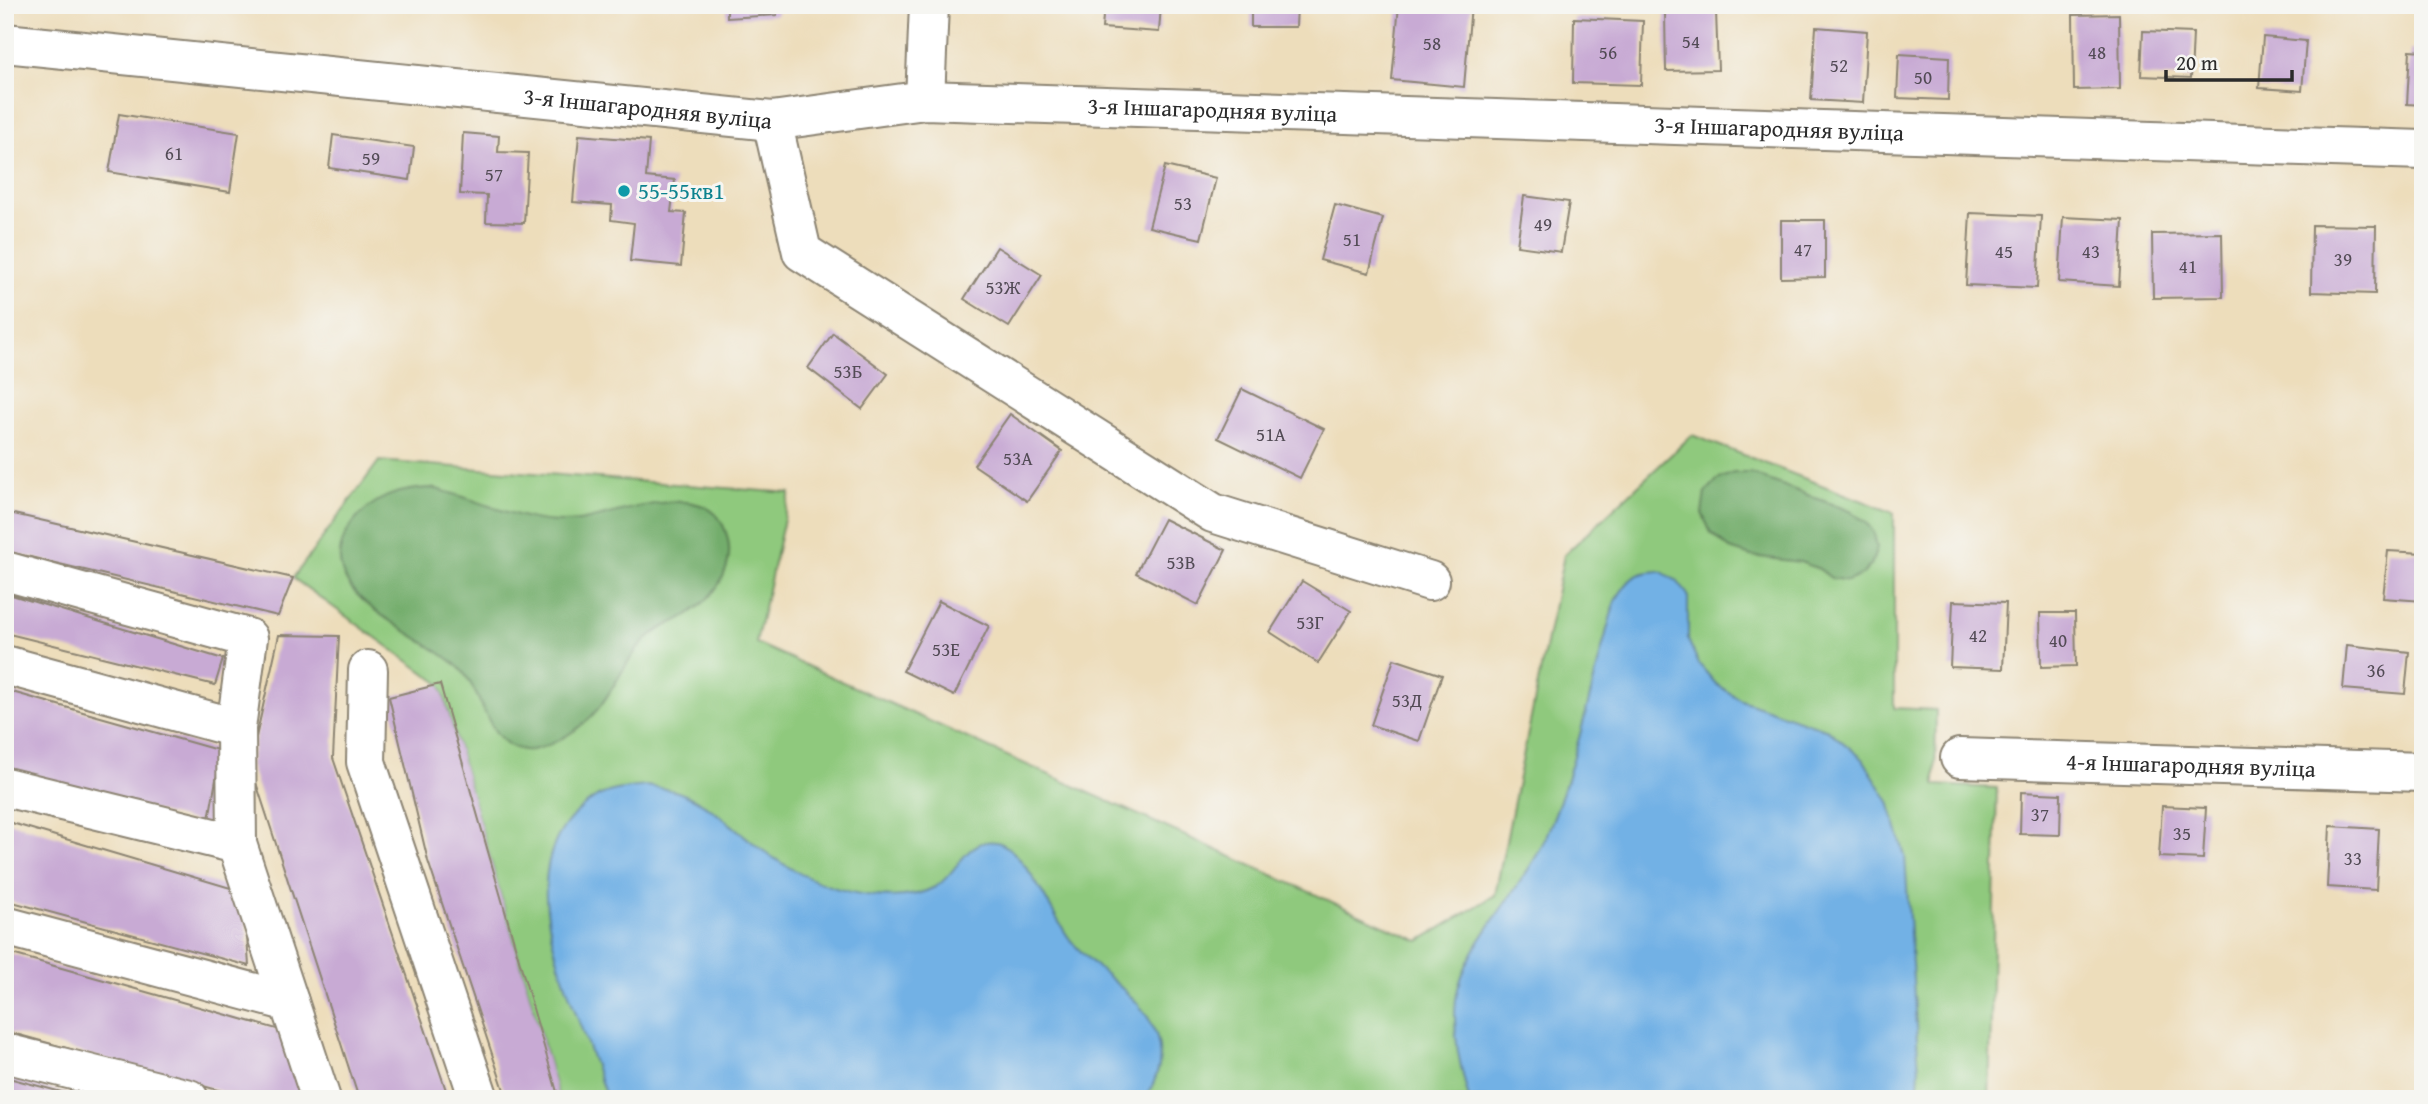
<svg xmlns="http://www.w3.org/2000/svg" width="2428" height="1104" viewBox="0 0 2428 1104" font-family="'Gentium Book Plus',serif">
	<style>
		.green { fill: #8fc97d; stroke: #5d7a54; stroke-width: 2 }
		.forest { fill: #73ad6c; stroke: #4f6c4c; stroke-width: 2 }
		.water { fill: #72b1e5; stroke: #4e6e88; stroke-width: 2 }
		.building { fill: #c8aad4 }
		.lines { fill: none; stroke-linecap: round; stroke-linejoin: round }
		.minor-casing { stroke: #8c8473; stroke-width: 42 }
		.minor { stroke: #fff; stroke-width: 38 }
		.culture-dot { fill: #0f9aa8; stroke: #f6f6f2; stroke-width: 2.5 }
		.labels { text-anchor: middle; stroke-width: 6; stroke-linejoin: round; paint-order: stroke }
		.number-label { font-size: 19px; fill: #524b55 }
		.street-label { font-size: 23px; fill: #2b2b2b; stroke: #f6f6f2 }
		.culture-label { font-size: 23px; fill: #0d838f; stroke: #f6f6f2; text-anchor: start }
	</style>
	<rect width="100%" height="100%" fill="#f6f6f2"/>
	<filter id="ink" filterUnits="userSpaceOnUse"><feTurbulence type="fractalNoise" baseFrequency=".0143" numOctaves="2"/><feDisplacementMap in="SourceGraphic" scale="14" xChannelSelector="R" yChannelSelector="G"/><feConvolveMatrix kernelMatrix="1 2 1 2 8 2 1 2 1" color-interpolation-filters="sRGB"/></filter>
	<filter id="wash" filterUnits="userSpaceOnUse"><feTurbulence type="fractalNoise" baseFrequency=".00686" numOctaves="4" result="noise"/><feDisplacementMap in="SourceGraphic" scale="28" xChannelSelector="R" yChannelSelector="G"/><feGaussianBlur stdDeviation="1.57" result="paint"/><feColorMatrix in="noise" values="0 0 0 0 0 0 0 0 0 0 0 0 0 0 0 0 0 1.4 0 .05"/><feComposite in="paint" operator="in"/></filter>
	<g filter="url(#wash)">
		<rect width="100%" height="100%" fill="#edddbb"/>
		<path class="green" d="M1692 435 1894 513V708L1936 710 1935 785 1997 788 1989 1099H559L440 684 293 578 379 461 790 493 756 643 1419 941 1495 895 1564 555Z"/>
		<g class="forest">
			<path d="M1733 473H1750L1850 511 1866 522 1874 533 1877 548 1871 565 1862 575 1848 581 1831 578 1819 569 1800 562 1751 556 1730 549 1711 533 1702 513 1705 493 1717 480Z"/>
			<path d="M431 488C481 498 526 528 578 521 614 516 700 479 722 523 745 568 708 608 668 625 631 642 621 680 598 709 589 720 578 729 566 736 556 742 544 748 532 750 489 754 484 696 463 672 428 632 298 596 353 523 373 497 399 489 431 488Z"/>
		</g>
		<g class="water">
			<path d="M1660 571 1677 581 1688 595V640L1699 664 1716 684 1741 700 1828 730 1863 759 1889 802 1905 856 1919 1071 1917 1099H1469C1460 1066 1452 1033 1456 999 1463 945 1521 892 1544 841 1577 766 1592 680 1615 601 1629 579 1633 572 1660 571Z"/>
			<path d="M647 786C657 788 668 789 678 792 711 804 734 828 761 849 788 869 818 885 851 892 877 898 911 900 935 887 956 876 966 837 996 842 1023 846 1053 916 1069 938 1100 980 1167 1004 1159 1066 1157 1076 1151 1092 1143 1099H607C596 1068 585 1038 574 1008 549 939 517 847 595 798 610 789 630 788 647 786Z"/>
		</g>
		<g id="blocks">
			<g class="building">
				<path d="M516 5H574V10L516 11Z"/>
				<path d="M727 5H777V15L727 18Z"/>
				<path d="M1104 5H1161L1159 32 1102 28Z"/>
				<path d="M1251 5H1297L1296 27H1251Z"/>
				<path d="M1399 5H1471L1464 87 1392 80Z"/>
				<path d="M1716 11 1718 70 1666 71 1665 13Z"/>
				<path d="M2119 14 2120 89 2074 90 2073 15Z"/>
				<path d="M1574 18 1643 21 1641 85 1573 83Z"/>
				<path d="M1816 27 1867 31 1863 103 1811 100Z"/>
				<path d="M2143 31 2193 33 2191 78 2141 76Z"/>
				<path d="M2263 37 2306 41 2302 91 2259 88Z"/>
				<path d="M2410 50 2423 51V105L2407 104Z"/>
				<path d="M1899 54 1949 57 1948 100 1897 98Z"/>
				<path d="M119 114 239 133 230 192 109 172Z"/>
				<path d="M463 133 499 136 498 152 528 153 524 223 486 222 487 195 460 194Z"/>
				<path d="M333 135 414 147 410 180 329 168Z"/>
				<path d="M579 135 649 141 646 177 675 180 671 212 686 213 681 266 630 261 634 223 611 220 612 205 573 202Z"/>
				<path d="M1165 166 1216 178 1201 239 1149 227Z"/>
				<path d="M1524 196 1569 202 1561 252 1517 246Z"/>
				<path d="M1335 205 1383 218 1369 273 1320 260Z"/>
				<path d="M1970 213 2041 216 2037 288 1966 285Z"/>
				<path d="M2063 217 2123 220 2119 286 2059 282Z"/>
				<path d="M1781 220H1825V277L1781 278Z"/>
				<path d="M2312 225 2376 226 2375 294 2311 292Z"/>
				<path d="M2222 233 2223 297 2153 298 2152 234Z"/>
				<path d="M997 247 1042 275 1009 327 964 299Z"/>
				<path d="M833 333 888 374 862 409 808 368Z"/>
				<path d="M1242 389 1324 429 1300 478 1218 438Z"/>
				<path d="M1010 414 1062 451 1027 501 974 465Z"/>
				<path d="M5 512 293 578 278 616 5 551Z"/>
				<path d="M1164 519 1226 550 1198 605 1136 573Z"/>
				<path d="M2388 551 2423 553V601L2383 598Z"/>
				<path d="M1302 581 1351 611 1318 663 1270 632Z"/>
				<path d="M5 593 223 659 215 685 5 633Z"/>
				<path d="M939 601 989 626 954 696 903 671Z"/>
				<path d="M1953 601 2006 603 2003 669 1950 667Z"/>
				<path d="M2040 613H2075L2076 666 2041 667Z"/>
				<path d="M279 635 339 636 333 758 449 1099H359L250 764Z"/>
				<path d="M2347 645 2409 652 2405 694 2343 689Z"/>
				<path d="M1394 659 1442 675 1419 741 1371 725Z"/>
				<path d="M440 684 559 1099H507L428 861 389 697Z"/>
				<path d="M5 690 221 751 208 825 5 770Z"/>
				<path d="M2021 792 2061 794 2060 835 2020 834Z"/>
				<path d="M2162 806 2206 808 2203 859 2159 857Z"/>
				<path d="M5 821 244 892 249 966 5 900Z"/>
				<path d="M2330 826 2379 829 2376 890 2327 887Z"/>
				<path d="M5 952 291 1033 300 1099H250L5 1031Z"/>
				<path d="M5 1077 84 1098V1099H5Z"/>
			</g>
		</g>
	</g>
	<g filter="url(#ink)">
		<use href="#blocks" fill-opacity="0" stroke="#8c8473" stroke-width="2"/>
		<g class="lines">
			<g class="minor-casing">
				<g id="minor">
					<path id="s1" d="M5 43 772 121 925 100 2423 150"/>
					<path d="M925 100 929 5"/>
					<path d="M772 121 802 252 1213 513 1430 581"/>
					<path d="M5 571 248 638 236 728 237 844 321 1099"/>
					<path d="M5 665 236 728"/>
					<path d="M368 670 366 762 479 1099"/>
					<path id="s2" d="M1960 758 2423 772"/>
					<path d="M5 787 237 844"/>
					<path d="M5 926 289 1002"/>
					<path d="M5 1053 189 1099"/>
				</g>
			</g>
			<use href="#minor" class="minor"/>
		</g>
	</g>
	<circle class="culture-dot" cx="624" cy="191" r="7"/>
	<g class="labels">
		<g class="number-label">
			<text x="1691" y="48">54</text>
			<text x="1432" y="50">58</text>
			<text x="1608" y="59">56</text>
			<text x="2097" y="59">48</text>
			<text x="1839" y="72">52</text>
			<text x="1923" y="84">50</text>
			<text x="174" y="160">61</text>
			<text x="371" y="165">59</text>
			<text x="494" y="181">57</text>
			<text x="1183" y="210">53</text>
			<text x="1543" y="231">49</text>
			<text x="1352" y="246">51</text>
			<text x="1803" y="256">47</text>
			<text x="2004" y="258">45</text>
			<text x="2091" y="258">43</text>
			<text x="2343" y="266">39</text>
			<text x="2188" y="273">41</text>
			<text x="1003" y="294">53Ж</text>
			<text x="848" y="378">53Б</text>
			<text x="1271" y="441">51А</text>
			<text x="1018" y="465">53А</text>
			<text x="1181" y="569">53В</text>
			<text x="1310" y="629">53Г</text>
			<text x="1978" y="642">42</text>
			<text x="2058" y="647">40</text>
			<text x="946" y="656">53Е</text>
			<text x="2376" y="677">36</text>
			<text x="1407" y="707">53Д</text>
			<text x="2040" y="821">37</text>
			<text x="2182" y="840">35</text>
			<text x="2353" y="865">33</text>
		</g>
		<g class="street-label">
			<text dy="8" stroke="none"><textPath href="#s1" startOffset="646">3-я Іншагародняя вуліца</textPath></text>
			<text dy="8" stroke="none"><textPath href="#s1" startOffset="1213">3-я Іншагародняя вуліца</textPath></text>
			<text dy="8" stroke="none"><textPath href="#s1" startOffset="1780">3-я Іншагародняя вуліца</textPath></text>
			<text dy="8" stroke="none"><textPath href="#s2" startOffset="231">4-я Іншагародняя вуліца</textPath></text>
		</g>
		<g class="culture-label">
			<text x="638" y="199">55-55кв1</text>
		</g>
	</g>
	<rect width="2428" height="1104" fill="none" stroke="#f6f6f2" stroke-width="28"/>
	<path d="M2166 70v10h126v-10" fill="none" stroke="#2b2b2b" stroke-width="3.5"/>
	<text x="2176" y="70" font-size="21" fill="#2b2b2b" stroke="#f6f6f2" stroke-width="5" paint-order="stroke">20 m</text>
</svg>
